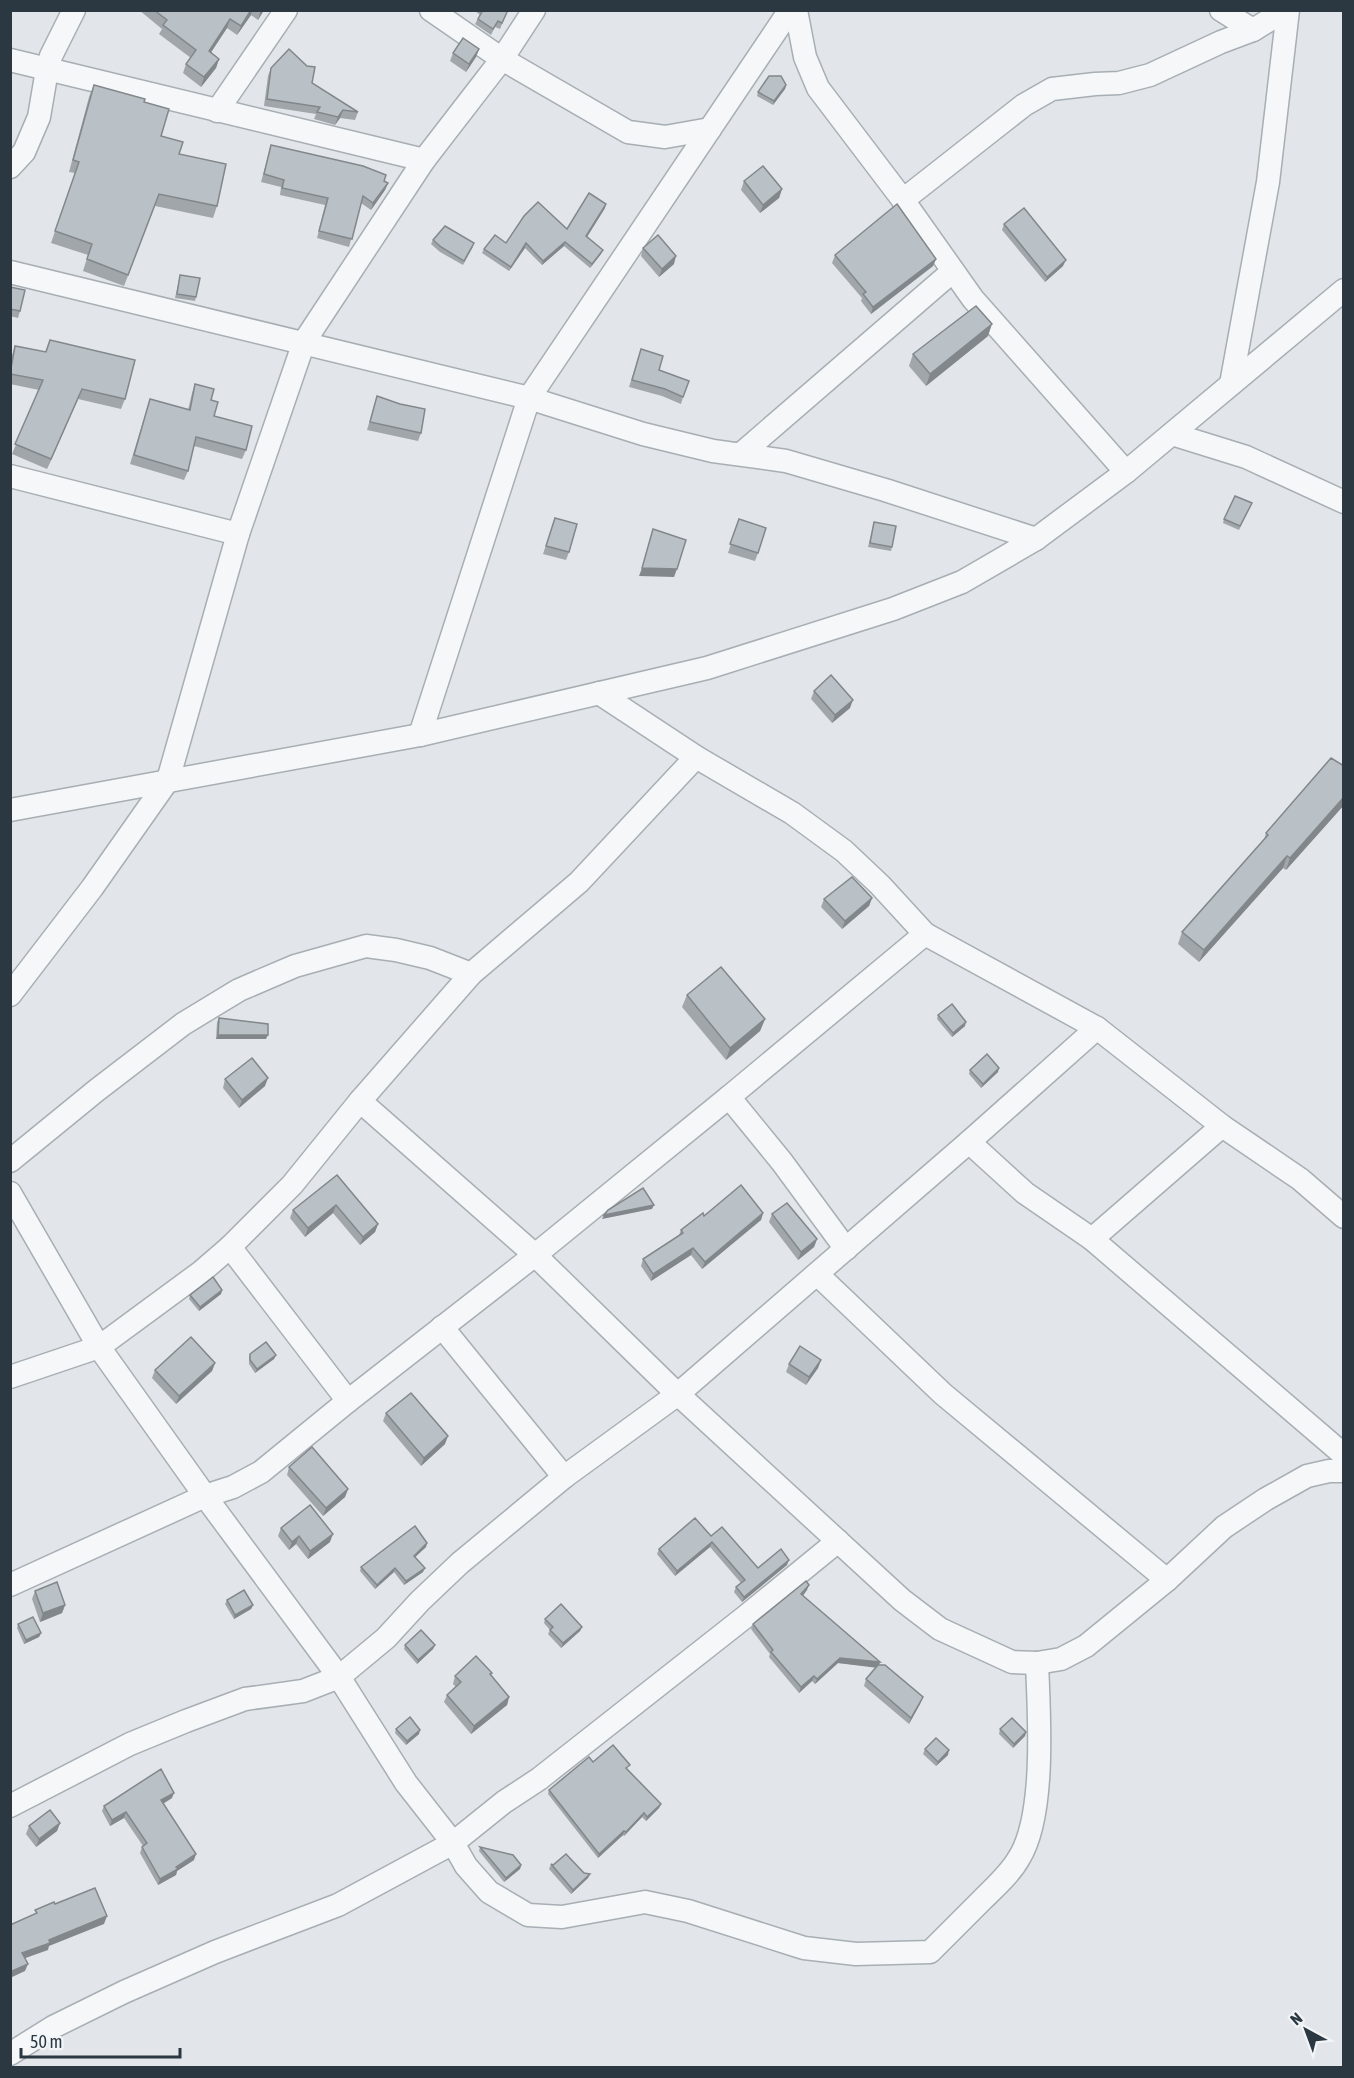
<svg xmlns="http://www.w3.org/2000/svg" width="1354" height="2078" viewBox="0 0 1354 2078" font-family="'Asap Condensed',sans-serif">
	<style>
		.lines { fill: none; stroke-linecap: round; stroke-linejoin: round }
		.street-casing { stroke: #a7aeb4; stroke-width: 25 }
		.street { stroke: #f5f7f8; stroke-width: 22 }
		.wall { fill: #a0a6aa }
		.shaded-wall { fill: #82878b }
		.building { fill: #bac1c6; stroke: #82878b; stroke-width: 1.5 }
	</style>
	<rect width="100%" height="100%" fill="#e2e6ea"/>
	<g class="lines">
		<g class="street-casing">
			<g id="street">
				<path d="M431 10 502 59 628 132 665 137 710 129"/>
				<path d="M796 10 805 57 818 88 903 200 973 299 1126 472"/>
				<path d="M1221 10 1253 30"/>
				<path d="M10 60 424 160"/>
				<path d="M217 111 286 10"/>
				<path d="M10 167 24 152 39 117 47 70 51 56 74 10"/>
				<path d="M903 200 1024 105 1052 89 1095 84 1119 83 1150 75 1221 42 1253 30 1286 10"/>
				<path d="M10 272 529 398 643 434 713 451 786 461 885 490 1036 539"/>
				<path d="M1231 384 1268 182 1288 10"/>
				<path d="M1172 434 1246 457 1344 502"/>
				<path d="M741 454 953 271"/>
				<path d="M10 476 238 534"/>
				<path d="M599 693 696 757 792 813 844 851 880 885 925 934 1097 1028 1222 1126 1300 1179 1344 1217"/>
				<path d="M420 735 529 398 790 10"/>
				<path d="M10 810 420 735 707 668 893 609 962 582 1036 539 1126 472 1344 290"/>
				<path d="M10 995 92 888 168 780 238 534 304 342 424 160 502 59 534 10"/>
				<path d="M360 1101 535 1255 668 1385 902 1600 940 1629 1012 1662 1037 1663 1061 1659 1086 1646 1167 1580 1224 1527 1266 1499 1307 1476 1329 1471H1344"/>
				<path d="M1222 1126 1092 1239 1344 1455"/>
				<path d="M969 1142 1025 1193 1092 1239"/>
				<path d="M10 1161 97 1090 183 1024 239 990 295 966 366 946 396 950 430 958 471 974"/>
				<path d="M10 1193 99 1347 205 1496 339 1677 406 1783 453 1843 466 1866 489 1892 528 1915 562 1917 645 1902 688 1911 804 1948 856 1954 930 1952C948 1934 965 1917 982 1900 995 1887 1010 1874 1019 1858 1046 1815 1039 1714 1037 1663"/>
				<path d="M230 1247 348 1401"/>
				<path d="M846 1249 782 1162 729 1097 925 934"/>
				<path d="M817 1274 943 1394 1167 1580"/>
				<path d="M442 1327 564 1477"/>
				<path d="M10 1377 99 1347 201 1272 230 1247 292 1185 360 1101 471 974 579 882 696 757"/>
				<path d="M10 1585 205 1496 233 1487 261 1472 348 1401 535 1255 729 1097"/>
				<path d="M10 1806 130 1744 186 1721 245 1699 303 1691 339 1677 386 1638 420 1601 460 1563 564 1477 678 1394 969 1142 1097 1028"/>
				<path d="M10 2054 53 2027 124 1992 215 1952 338 1905 453 1843 504 1802 539 1779 745 1617 838 1541"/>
			</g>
		</g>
		<use href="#street" class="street"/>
	</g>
	<g class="wall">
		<path d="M139 10H264L258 20 251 15 237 35 227 28 211 52 219 59 216 68 201 87 183 73 186 64 191 58 159 34 162 29Z"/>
		<path d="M474 10H508L500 29 495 27 491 35 475 24 480 15Z"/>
		<path d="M479 49 476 57 466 72 450 61 453 53Z"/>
		<path d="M271 68 312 83 358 112 355 120 340 118 335 125 314 119 316 114 264 106 268 76Z"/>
		<path d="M94 85 144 102 161 136 179 154 217 206 213 218 155 206 124 286 83 271 88 255 51 243 75 173 69 172 89 97Z"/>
		<path d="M786 85 785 89 773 105 757 96 758 92Z"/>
		<path d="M271 145 384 181 388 183 385 190 371 210 361 203 349 247 317 238 325 205 280 195 281 187 261 182Z"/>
		<path d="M744 181 782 189 779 198 760 213 741 190Z"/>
		<path d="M605 208 587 237 601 254 590 268 564 246 542 265 525 248 509 271 482 253 484 249 567 229Z"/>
		<path d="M1004 224 1063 266 1045 282 1002 230Z"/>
		<path d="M433 240 473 247 463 265 440 252 431 244Z"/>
		<path d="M643 248 674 264 659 277 641 256Z"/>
		<path d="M835 255 936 259 933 266 871 314 861 301 862 298 832 263Z"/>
		<path d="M180 275 196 297 195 301 175 298Z"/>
		<path d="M10 287 20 311 18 318 10 316Z"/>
		<path d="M988 336 926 386 909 366 913 354Z"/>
		<path d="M50 340 125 399 121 409 78 399 47 469 12 454 39 390 10 384V361L15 346 45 352Z"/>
		<path d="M641 349 683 397 681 404 662 396 629 387Z"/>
		<path d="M195 384 211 400 214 416 246 450 242 459 194 446 188 471 184 480 130 464 150 399 188 410 192 393Z"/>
		<path d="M377 396 421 433 418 441 367 430Z"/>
		<path d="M1252 503 1239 530 1223 523 1224 519Z"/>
		<path d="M555 518 569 552 566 560 543 554Z"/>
		<path d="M739 519 758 553 755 561 728 553Z"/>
		<path d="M874 522 892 547 891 551 868 547Z"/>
		<path d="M814 691 850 708 832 723 811 699Z"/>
		<path d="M1344 766V805L1286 870 1283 868 1199 962 1178 944 1182 932 1264 840 1266 833Z"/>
		<path d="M872 898 869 906 842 929 821 907 824 899Z"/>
		<path d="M687 995 765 1019 760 1031 726 1060 682 1007Z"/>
		<path d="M938 1015 965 1026 952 1037 937 1019Z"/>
		<path d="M219 1018 266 1039H216L217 1022Z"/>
		<path d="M970 1070 998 1072 981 1088 969 1074Z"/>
		<path d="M225 1079 265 1086 239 1108 223 1088Z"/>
		<path d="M337 1175 378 1224 375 1232 360 1245 333 1213 305 1237 290 1218 293 1210Z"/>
		<path d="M763 1213 761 1220 702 1269 691 1255 651 1281 641 1266 643 1259 679 1235 681 1230 704 1216Z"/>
		<path d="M772 1214 817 1239 814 1247 798 1260 769 1222Z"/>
		<path d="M222 1290 221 1294 199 1311 189 1299 190 1295Z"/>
		<path d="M250 1354 276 1355 274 1359 255 1373 249 1364V1358Z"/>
		<path d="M821 1360 818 1368 806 1385 786 1372 789 1364Z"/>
		<path d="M215 1363 212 1371 176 1404 152 1378 155 1370Z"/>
		<path d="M386 1413 445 1444 421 1466 383 1421Z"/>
		<path d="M289 1467 348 1489 345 1497 323 1516 287 1475Z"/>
		<path d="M281 1528 330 1542 308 1559 296 1544 289 1550 278 1536Z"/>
		<path d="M711 1536 758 1568 787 1565 742 1602 734 1592 736 1587 741 1583 710 1547 675 1576 657 1554 659 1549Z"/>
		<path d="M427 1543 426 1547 415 1557 423 1572 404 1585 394 1572 375 1589 360 1571 361 1567Z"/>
		<path d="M807 1590 803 1596 880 1662 879 1665 923 1697 920 1704 909 1724 864 1686 866 1679 876 1667 838 1663 815 1684 812 1681 799 1693 769 1657 770 1654 751 1629 753 1624Z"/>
		<path d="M35 1591 65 1605 62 1613 40 1622 32 1599Z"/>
		<path d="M227 1600 253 1605 251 1609 234 1619 225 1604Z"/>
		<path d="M545 1619 582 1627 580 1631 561 1648 548 1634 550 1630 544 1623Z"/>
		<path d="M18 1624 41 1633 39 1637 24 1644 17 1628Z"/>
		<path d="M405 1645H435L433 1649 417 1664 404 1649Z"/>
		<path d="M492 1673 491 1675 509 1697 507 1705 471 1734 444 1702 447 1695 456 1687 453 1684 455 1676Z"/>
		<path d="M396 1729 419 1734 406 1745 395 1733Z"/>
		<path d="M1000 1729 1026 1732 1025 1736 1013 1748 999 1734Z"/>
		<path d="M925 1749 948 1755 936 1766 923 1754Z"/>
		<path d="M593 1762 628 1769 627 1770 661 1804 659 1808 646 1821 642 1817 624 1836 623 1835 598 1858 548 1794 549 1790Z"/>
		<path d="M172 1798 163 1804 194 1860 177 1871 176 1875 158 1885 140 1853 142 1847 143 1846 124 1818 110 1826 102 1811 104 1806Z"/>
		<path d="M60 1823 57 1831 36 1847 26 1834 29 1826Z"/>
		<path d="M480 1847 521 1865 520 1869 504 1882 479 1851Z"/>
		<path d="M551 1864 584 1873 590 1874 588 1878 571 1894 549 1869Z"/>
	</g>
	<g class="shaded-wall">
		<path d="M251 10H252L251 15 237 35 241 26Z"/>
		<path d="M261 10H264L258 20Z"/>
		<path d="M230 19 227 28 206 60 209 51Z"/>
		<path d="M479 49 476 57 466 72 469 64Z"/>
		<path d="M219 59 216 68 201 87 204 77Z"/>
		<path d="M786 85 785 89 773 105 774 101Z"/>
		<path d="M343 110 340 118 335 125 338 117Z"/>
		<path d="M388 183 385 190 371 210 373 203Z"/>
		<path d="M782 189 779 198 760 213 763 205Z"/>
		<path d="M606 204 605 208 585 240 586 236Z"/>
		<path d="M565 242 564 246 542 265 543 261Z"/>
		<path d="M526 243 525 248 509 271 511 267Z"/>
		<path d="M603 250 601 254 590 268 592 264Z"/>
		<path d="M676 256 674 264 659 277 662 269Z"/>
		<path d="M936 259 933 266 871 314 873 307Z"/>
		<path d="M1066 260 1063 266 1045 282 1047 277Z"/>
		<path d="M992 324 988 336 926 386 930 374Z"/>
		<path d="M82 389 78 399 47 469 51 459Z"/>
		<path d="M642 568 677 569 674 577 639 576Z"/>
		<path d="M853 700 850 708 832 723 835 715Z"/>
		<path d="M1344 797V805L1286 870 1290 858Z"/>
		<path d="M1287 856 1283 868 1199 962 1204 950Z"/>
		<path d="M872 898 869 906 842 929 845 921Z"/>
		<path d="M765 1019 760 1031 726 1060 730 1048Z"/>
		<path d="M966 1022 965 1026 952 1037 953 1033Z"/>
		<path d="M218 1035H268L266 1039H216Z"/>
		<path d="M999 1068 998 1072 981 1088 983 1084Z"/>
		<path d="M268 1078 265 1086 239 1108 242 1100Z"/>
		<path d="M336 1205 333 1213 305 1237 308 1228Z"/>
		<path d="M654 1205 652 1209 602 1219 604 1215Z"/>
		<path d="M763 1213 761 1220 702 1269 705 1262Z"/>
		<path d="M378 1224 375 1232 360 1245 363 1237Z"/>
		<path d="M817 1239 814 1247 798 1260 801 1252Z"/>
		<path d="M693 1248 691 1255 651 1281 653 1274Z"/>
		<path d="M222 1290 221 1294 199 1311 200 1307Z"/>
		<path d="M276 1355 274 1359 255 1373 257 1369Z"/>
		<path d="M821 1360 818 1368 806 1385 809 1377Z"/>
		<path d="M215 1363 212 1371 176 1404 179 1396Z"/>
		<path d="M448 1436 445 1444 421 1466 424 1458Z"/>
		<path d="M348 1489 345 1497 323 1516 326 1508Z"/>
		<path d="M333 1534 330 1542 308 1559 310 1551Z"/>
		<path d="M299 1536 296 1544 289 1550 292 1542Z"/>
		<path d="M712 1542 710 1547 675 1576 677 1571Z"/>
		<path d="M427 1543 426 1547 412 1560 414 1556Z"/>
		<path d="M789 1560 787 1565 742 1602 744 1597Z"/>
		<path d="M395 1568 394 1572 375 1589 377 1585Z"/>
		<path d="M425 1568 423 1572 404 1585 406 1581Z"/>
		<path d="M809 1585 807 1590 799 1600 801 1594Z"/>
		<path d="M65 1605 62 1613 40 1622 43 1613Z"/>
		<path d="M253 1605 251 1609 234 1619 235 1615Z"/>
		<path d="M582 1627 580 1631 561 1648 563 1643Z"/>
		<path d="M41 1633 39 1637 24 1644 26 1640Z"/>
		<path d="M435 1645 433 1649 417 1664 418 1660Z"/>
		<path d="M840 1658 880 1662 878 1668 838 1663 815 1684 817 1679Z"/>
		<path d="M814 1676 812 1681 799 1693 801 1687Z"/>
		<path d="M509 1697 507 1705 471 1734 474 1726Z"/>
		<path d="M923 1697 920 1704 909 1724 911 1718Z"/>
		<path d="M420 1730 419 1734 406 1745 407 1741Z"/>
		<path d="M1026 1732 1025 1736 1013 1748 1014 1744Z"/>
		<path d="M949 1750 948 1755 936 1766 938 1762Z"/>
		<path d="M174 1793 172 1798 159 1806 161 1800Z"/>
		<path d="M661 1804 659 1808 646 1821 647 1817Z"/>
		<path d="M126 1812 124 1818 110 1826 112 1820Z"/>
		<path d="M644 1813 642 1817 624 1836 626 1832Z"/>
		<path d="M60 1823 57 1831 36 1847 39 1839Z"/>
		<path d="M624 1831 623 1835 598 1858 599 1854Z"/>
		<path d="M196 1854 194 1860 177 1871 176 1875 158 1885 160 1879Z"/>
		<path d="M521 1865 520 1869 504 1882 506 1878Z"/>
		<path d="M590 1874 588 1878 571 1894 573 1890Z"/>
		<path d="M107 1916 104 1924 49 1946 48 1950 20 1960 22 1953 49 1940Z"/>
		<path d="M28 1964 25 1971 10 1978V1972Z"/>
	</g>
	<g class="building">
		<path d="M154 10H251L241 26 230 19 209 51 219 59 204 77 186 64 196 50 163 25 167 20Z"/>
		<path d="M483 10H508L502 23 498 21 493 29 478 19Z"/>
		<path d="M463 38 479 49 469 64 453 53Z"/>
		<path d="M289 49 307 66 315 67 312 83 358 112 343 110 338 117 317 112 320 107 267 99 271 68Z"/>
		<path d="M769 76H781L786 85 774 101 758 92Z"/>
		<path d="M94 85 145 99 144 102 169 109 161 136 183 142 179 154 226 164 217 206 159 194 128 275 87 259 92 244 55 231 79 162 73 160Z"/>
		<path d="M271 145 363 166 386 175 384 181 388 183 373 203 363 196 352 239 319 231 328 198 282 188 284 180 264 174Z"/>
		<path d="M763 166 782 189 763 205 744 181Z"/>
		<path d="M589 193 606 204 586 236 603 250 592 264 565 242 543 261 526 243 511 267 484 249 495 235 506 243 524 216 538 202 567 229Z"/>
		<path d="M897 204 936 259 873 307 863 294 866 292 835 255Z"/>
		<path d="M1024 208 1066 260 1047 277 1004 224Z"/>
		<path d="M445 226 474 243 464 261 441 247 433 240Z"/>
		<path d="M658 235 676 256 662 269 643 248Z"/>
		<path d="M180 275 200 278 196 297 177 294Z"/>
		<path d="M10 287 25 290 20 311 10 309Z"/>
		<path d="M976 306 992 324 930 374 913 354Z"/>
		<path d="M50 340 135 360 125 399 82 389 51 459 15 444 43 380 10 374 15 346 46 352Z"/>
		<path d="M641 349 663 356 659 370 689 381 683 397 665 389 632 380Z"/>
		<path d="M195 384 214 389 211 400 218 402 214 416 252 426 246 450 196 437 188 471 134 455 150 399 190 410Z"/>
		<path d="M377 396 400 404 425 409 421 433 370 422Z"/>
		<path d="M1235 496 1252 503 1240 526 1224 519Z"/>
		<path d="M555 518 577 524 569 552 546 546Z"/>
		<path d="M739 519 766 528 758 553 730 544Z"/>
		<path d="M874 522 896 526 892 547 870 543Z"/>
		<path d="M653 529 686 540 677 569 642 568Z"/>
		<path d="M831 675 853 700 835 715 814 691Z"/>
		<path d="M1331 758 1344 766V797L1290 858 1287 856 1204 950 1182 932 1268 835 1266 833Z"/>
		<path d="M852 877 872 898 845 921 824 899Z"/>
		<path d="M721 967 765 1019 730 1048 687 995Z"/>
		<path d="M952 1004 966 1022 953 1033 938 1015Z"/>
		<path d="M219 1018 268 1024V1035H218Z"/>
		<path d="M987 1054 999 1068 983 1084 970 1070Z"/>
		<path d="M252 1058 268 1078 242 1100 225 1079Z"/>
		<path d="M337 1175 378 1224 363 1237 336 1205 308 1228 293 1210Z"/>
		<path d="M741 1185 763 1213 705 1262 693 1248 653 1274 643 1259 683 1233 681 1230 703 1213 704 1216Z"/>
		<path d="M643 1188 654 1205 604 1215 608 1210Z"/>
		<path d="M787 1203 817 1239 801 1252 772 1214Z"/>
		<path d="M213 1277 222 1290 200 1307 190 1295Z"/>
		<path d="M191 1337 215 1363 179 1396 155 1370Z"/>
		<path d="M266 1342 276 1355 257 1369 250 1360V1354Z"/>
		<path d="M800 1346 821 1360 809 1377 789 1364Z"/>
		<path d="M411 1393 448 1436 424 1458 386 1413Z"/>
		<path d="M312 1447 348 1489 326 1508 289 1467Z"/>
		<path d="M310 1505 333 1534 310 1551 299 1536 292 1542 281 1528Z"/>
		<path d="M695 1518 711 1536 722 1527 758 1568 781 1549 789 1560 744 1597 736 1587 745 1580 712 1542 677 1571 659 1549Z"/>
		<path d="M415 1526 427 1543 414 1556 425 1568 406 1581 395 1568 377 1585 361 1567Z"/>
		<path d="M806 1581 809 1585 801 1594 880 1662 840 1658 817 1679 814 1676 801 1687 771 1652 773 1650 753 1624Z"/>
		<path d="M57 1582 65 1605 43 1613 35 1591Z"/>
		<path d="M244 1590 253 1605 235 1615 227 1600Z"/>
		<path d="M561 1604 582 1627 563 1643 550 1630 553 1627 545 1619Z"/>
		<path d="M33 1617 41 1633 26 1640 18 1624Z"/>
		<path d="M421 1630 435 1645 418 1660 405 1645Z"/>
		<path d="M476 1656 492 1673 490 1674 509 1697 474 1726 447 1695 461 1682 455 1676Z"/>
		<path d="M878 1665H885L923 1697 911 1718 866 1679Z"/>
		<path d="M410 1717 420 1730 407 1741 396 1729Z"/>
		<path d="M1012 1718 1026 1732 1014 1744 1000 1729Z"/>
		<path d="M936 1738 949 1750 938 1762 925 1749Z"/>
		<path d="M613 1745 630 1765 626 1768 661 1804 647 1817 644 1813 626 1832 624 1831 599 1854 549 1790 589 1757 593 1762Z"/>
		<path d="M161 1769 174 1793 161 1800 196 1854 176 1867 178 1869 160 1879 142 1847 147 1843 126 1812 112 1820 104 1806Z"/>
		<path d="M50 1810 60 1823 39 1839 29 1826Z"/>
		<path d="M480 1847 513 1855 521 1865 506 1878Z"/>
		<path d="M566 1854 584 1873 590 1874 573 1890 551 1864 553 1865Z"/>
		<path d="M95 1888 107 1916 49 1940 50 1943 22 1953 28 1964 10 1972V1925L37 1913 35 1910 54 1902 55 1904Z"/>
	</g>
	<rect width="1354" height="2078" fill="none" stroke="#2b3741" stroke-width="24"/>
	<g transform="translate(1306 2030) rotate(319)" stroke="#f2f5f7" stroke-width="4.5" paint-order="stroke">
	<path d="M0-4.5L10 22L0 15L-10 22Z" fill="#2b3741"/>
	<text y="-9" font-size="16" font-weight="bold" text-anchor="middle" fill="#2b3741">N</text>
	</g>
	<path d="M21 2048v9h159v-9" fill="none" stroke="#2b3741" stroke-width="3"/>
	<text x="30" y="2048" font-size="18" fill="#2b3741" stroke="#f2f5f7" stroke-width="4.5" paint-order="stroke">50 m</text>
</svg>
